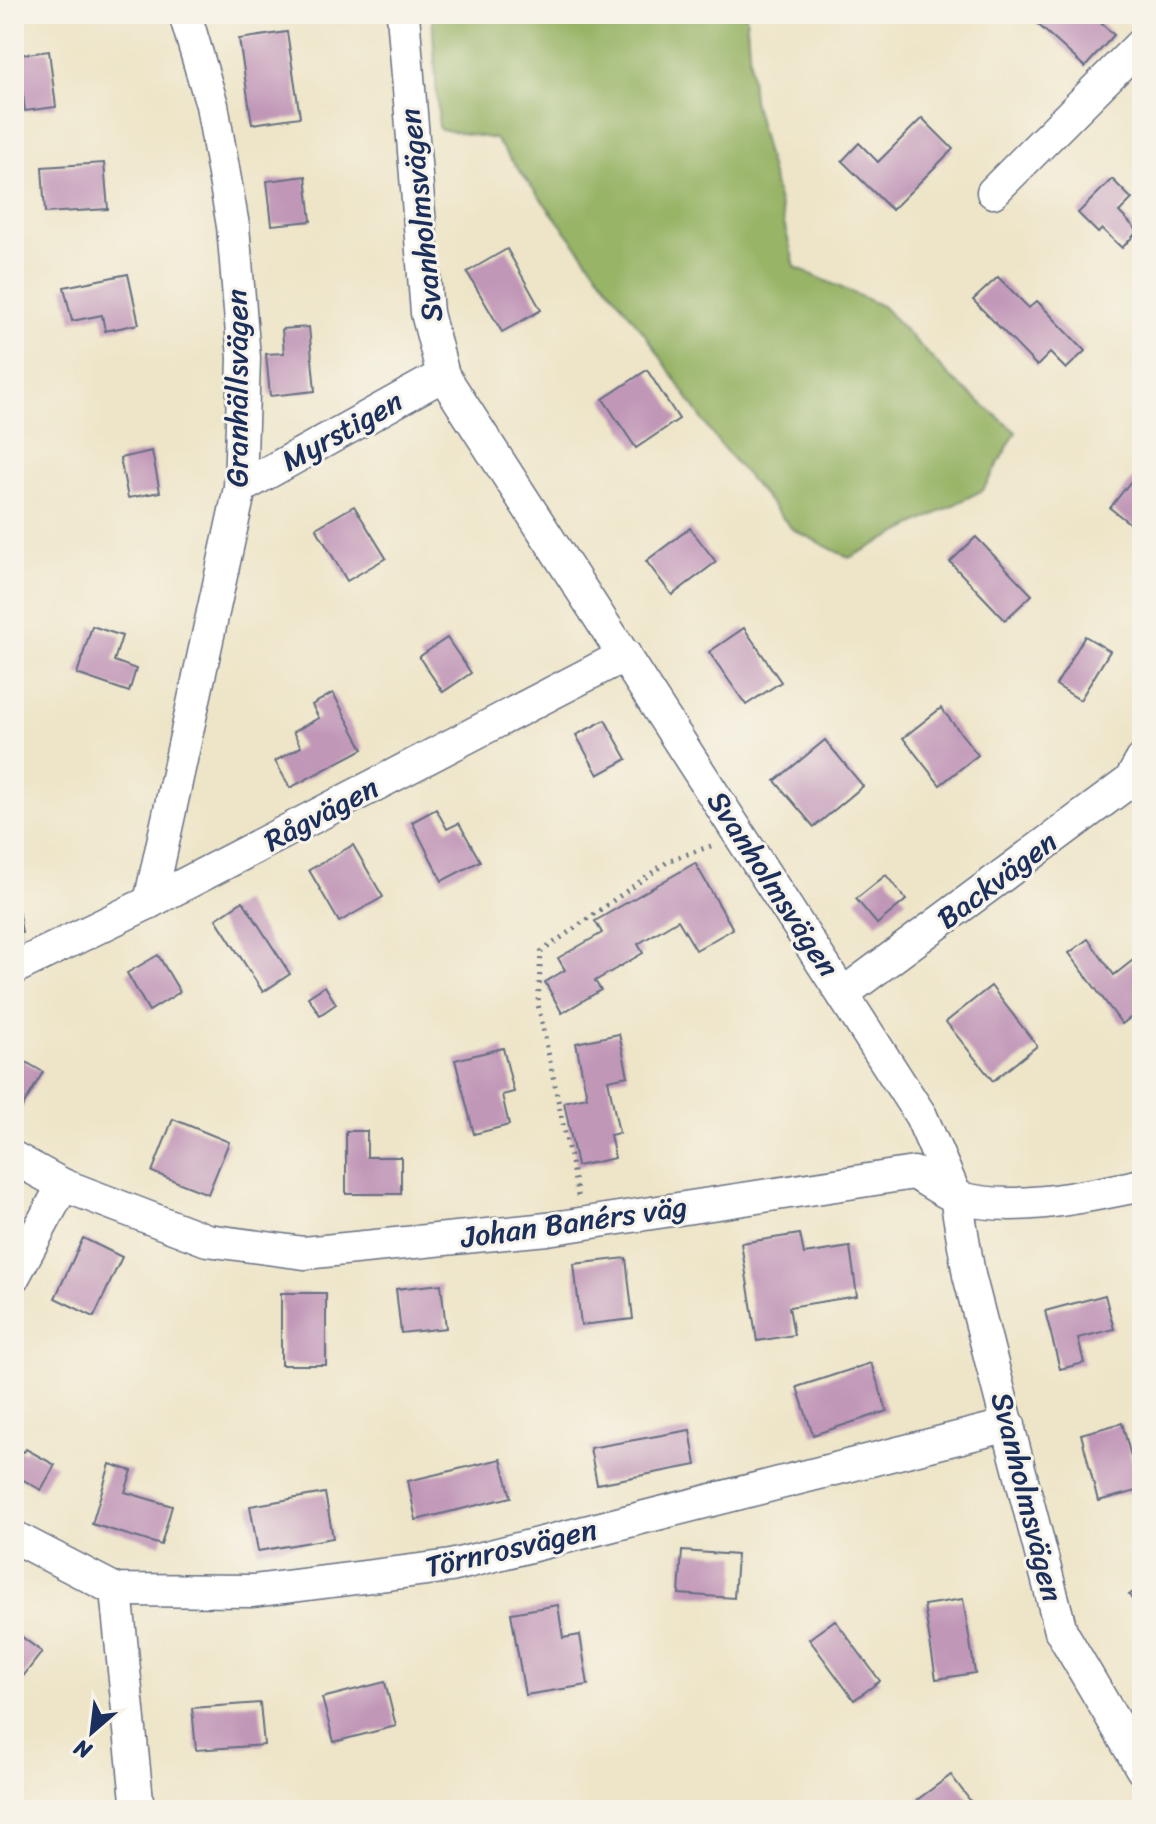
<svg xmlns="http://www.w3.org/2000/svg" width="1156" height="1824" viewBox="0 0 1156 1824" font-family="Sriracha,sans-serif">
	<style>
		.forest { fill: #98b466; stroke: #5a7262; stroke-width: 2 }
		.building { fill: #c197b8 }
		.lines { fill: none; stroke-linecap: round; stroke-linejoin: round }
		.minor-casing { stroke: #656f83; stroke-width: 35 }
		.path { stroke: #656f83; stroke-width: 5; stroke-dasharray: 2 6; stroke-linecap: butt }
		.minor { stroke: #fff; stroke-width: 32 }
		.labels { text-anchor: middle; stroke-width: 6; stroke-linejoin: round; paint-order: stroke }
		.street-label { font-size: 30px; fill: #1b2f5e; stroke: #f7f3e8 }
	</style>
	<rect width="100%" height="100%" fill="#f7f3e8"/>
	<filter id="ink" filterUnits="userSpaceOnUse"><feTurbulence type="fractalNoise" baseFrequency=".0125" numOctaves="2"/><feDisplacementMap in="SourceGraphic" scale="16" xChannelSelector="R" yChannelSelector="G"/><feConvolveMatrix kernelMatrix="1 2 1 2 8 2 1 2 1" color-interpolation-filters="sRGB"/></filter>
	<filter id="wash" filterUnits="userSpaceOnUse"><feTurbulence type="fractalNoise" baseFrequency=".006" numOctaves="4" result="noise"/><feDisplacementMap in="SourceGraphic" scale="32" xChannelSelector="R" yChannelSelector="G"/><feGaussianBlur stdDeviation="1.8" result="paint"/><feColorMatrix in="noise" values="0 0 0 0 0 0 0 0 0 0 0 0 0 0 0 0 0 1.4 0 .05"/><feComposite in="paint" operator="in"/></filter>
	<g filter="url(#wash)">
		<rect width="100%" height="100%" fill="#eee5c8"/>
		<path class="forest" d="M432 14H746L753 100 795 267 882 306 949 376 1016 432 983 490 849 558 792 529 714 437 647 337 495 139 439 129Z"/>
		<g id="blocks">
			<g class="building">
				<path d="M1036 14H1091L1114 35 1085 67 1032 19Z"/>
				<path d="M287 32 300 117 252 124 239 39Z"/>
				<path d="M49 51 56 107 25 111 18 55Z"/>
				<path d="M922 118 953 149 892 210 842 161 859 143 878 162Z"/>
				<path d="M104 163 108 209 45 213 42 167Z"/>
				<path d="M306 176 311 221 272 225 267 181Z"/>
				<path d="M1112 179 1132 199 1119 212 1138 231 1122 248 1102 229 1098 233 1078 213Z"/>
				<path d="M507 249 541 310 502 332 467 272Z"/>
				<path d="M128 274 139 324 105 331 102 315 72 321 64 287Z"/>
				<path d="M998 277 1029 308 1037 301 1085 351 1066 369 1050 353 1037 366 973 300Z"/>
				<path d="M309 327 315 391 270 396 266 354 284 353 282 329Z"/>
				<path d="M647 370 679 419 636 448 603 399Z"/>
				<path d="M152 451 160 492 128 498 120 458Z"/>
				<path d="M1142 467V533L1110 508Z"/>
				<path d="M354 506 386 558 347 581 316 528Z"/>
				<path d="M690 528 716 562 672 595 646 561Z"/>
				<path d="M976 537 1032 595 1005 620 950 562Z"/>
				<path d="M92 626 122 636 114 661 136 669 129 692 77 674Z"/>
				<path d="M744 628 781 682 746 705 709 652Z"/>
				<path d="M1085 636 1110 651 1080 700 1056 685Z"/>
				<path d="M447 638 471 673 443 692 419 657Z"/>
				<path d="M333 693 363 749 290 788 275 761 301 747 293 732 319 718 312 705Z"/>
				<path d="M941 708 978 755 940 785 903 738Z"/>
				<path d="M605 720 627 759 598 775 576 735Z"/>
				<path d="M825 740 863 786 814 827 775 781Z"/>
				<path d="M436 809 447 829 459 823 480 861 442 881 412 822Z"/>
				<path d="M353 845 383 897 339 922 309 870Z"/>
				<path d="M695 863 733 929 696 950 678 920 638 944 643 953 595 981 601 990 562 1013 545 982 565 970 558 958 602 933 595 921Z"/>
				<path d="M886 875 906 900 877 924 856 899Z"/>
				<path d="M243 901 290 974 263 992 216 919Z"/>
				<path d="M18 909 22 933 14 934V910Z"/>
				<path d="M1088 939 1114 975 1142 953V1009L1122 1024 1069 953Z"/>
				<path d="M158 955 180 992 149 1011 127 973Z"/>
				<path d="M325 986 336 1004 320 1015 308 997Z"/>
				<path d="M991 986 1037 1046 993 1081 946 1022Z"/>
				<path d="M619 1034 628 1076 608 1080 619 1133 610 1135 615 1158 577 1166 564 1102 587 1097 576 1043Z"/>
				<path d="M503 1048 514 1092 502 1095 509 1125 474 1134 455 1060Z"/>
				<path d="M14 1055 43 1072 20 1111 14 1108Z"/>
				<path d="M173 1119 229 1142 208 1194 152 1172Z"/>
				<path d="M346 1131H367V1157H401V1194H346Z"/>
				<path d="M800 1234 804 1254 850 1247 857 1296 789 1307 794 1335 757 1341 741 1243Z"/>
				<path d="M83 1238 122 1257 94 1317 55 1298Z"/>
				<path d="M626 1258 633 1319 581 1325 574 1264Z"/>
				<path d="M441 1284 446 1328 401 1333 396 1289Z"/>
				<rect x="281" y="1293" width="45" height="72"/>
				<path d="M1105 1295 1114 1329 1078 1338 1084 1363 1060 1369 1045 1311Z"/>
				<path d="M871 1363 887 1411 813 1435 797 1387Z"/>
				<path d="M1122 1423 1140 1490 1098 1501 1081 1434Z"/>
				<path d="M690 1430 696 1465 597 1484 590 1448Z"/>
				<path d="M14 1447 24 1452 26 1449 55 1465 41 1490 20 1478 14 1489Z"/>
				<path d="M501 1459 511 1497 416 1520 408 1481Z"/>
				<path d="M110 1464 132 1471 125 1492 172 1506 161 1545 92 1524Z"/>
				<path d="M325 1493 333 1538 258 1551 250 1506Z"/>
				<path d="M682 1551 737 1555 734 1598 679 1594Z"/>
				<path d="M1142 1586V1613L1129 1595Z"/>
				<path d="M963 1599 975 1673 936 1679 924 1605Z"/>
				<path d="M558 1605 563 1638 580 1635 588 1685 525 1695 511 1613Z"/>
				<path d="M835 1620 880 1681 854 1700 809 1639Z"/>
				<path d="M14 1631 42 1652 14 1688Z"/>
				<path d="M385 1682 396 1726 334 1742 322 1698Z"/>
				<path d="M260 1703 264 1745 196 1750 192 1708Z"/>
				<path d="M951 1775 977 1810H925L917 1800Z"/>
			</g>
		</g>
	</g>
	<g filter="url(#ink)">
		<use href="#blocks" fill-opacity="0" stroke="#656f83" stroke-width="2"/>
		<g class="lines">
			<g class="minor-casing">
				<g id="minor">
					<path d="M403 14 427 313 443 375 921 1116 956 1197 969 1275 1061 1631 1142 1769"/>
					<path d="M993 192 1142 43"/>
					<path d="M240 488 443 375"/>
					<path d="M150 902 240 488 244 358 233 226 212 105 185 14"/>
					<path d="M14 968 150 902 625 655"/>
					<path d="M844 993 1130 781 1142 760"/>
					<path d="M14 1158 63 1185 207 1240 304 1253 547 1229 914 1173C927 1180 942 1192 957 1197 1011 1214 1088 1196 1142 1185"/>
					<path d="M14 1276 63 1185"/>
					<path d="M14 1537 116 1590 253 1591 451 1566 1009 1425"/>
					<path d="M116 1590 138 1810"/>
				</g>
			</g>
			<path class="path" d="M578 1196 538 1004 541 952 670 860 711 846"/>
			<use href="#minor" class="minor"/>
		</g>
	</g>
	<g class="labels">
		<g class="street-label">
			<text transform="translate(421 215) rotate(-96)" y="10">Svanholmsvägen</text>
			<text transform="translate(237 388) rotate(-90)" y="10">Granhällsvägen</text>
			<text transform="translate(342 431) rotate(-29)" y="10">Myrstigen</text>
			<text transform="translate(321 814) rotate(-28)" y="10">Rågvägen</text>
			<text transform="translate(997 880) rotate(-37)" y="10">Backvägen</text>
			<text transform="translate(773 884) rotate(57)" y="10">Svanholmsvägen</text>
			<text transform="translate(574 1222) rotate(-8)" y="10">Johan Banérs väg</text>
			<text transform="translate(1027 1497) rotate(76)" y="10">Svanholmsvägen</text>
			<text transform="translate(511 1548) rotate(-13)" y="10">Törnrosvägen</text>
		</g>
	</g>
	<rect width="1156" height="1824" fill="none" stroke="#f7f3e8" stroke-width="48"/>
	<g transform="translate(92 1732) rotate(208)" stroke="#f7f3e8" stroke-width="6" paint-order="stroke">
	<path d="M0-6L14 30L0 20L-14 30Z" fill="#1b2f5e"/>
	<text y="-12" font-size="22" font-weight="bold" text-anchor="middle" fill="#1b2f5e">N</text>
	</g>
</svg>
